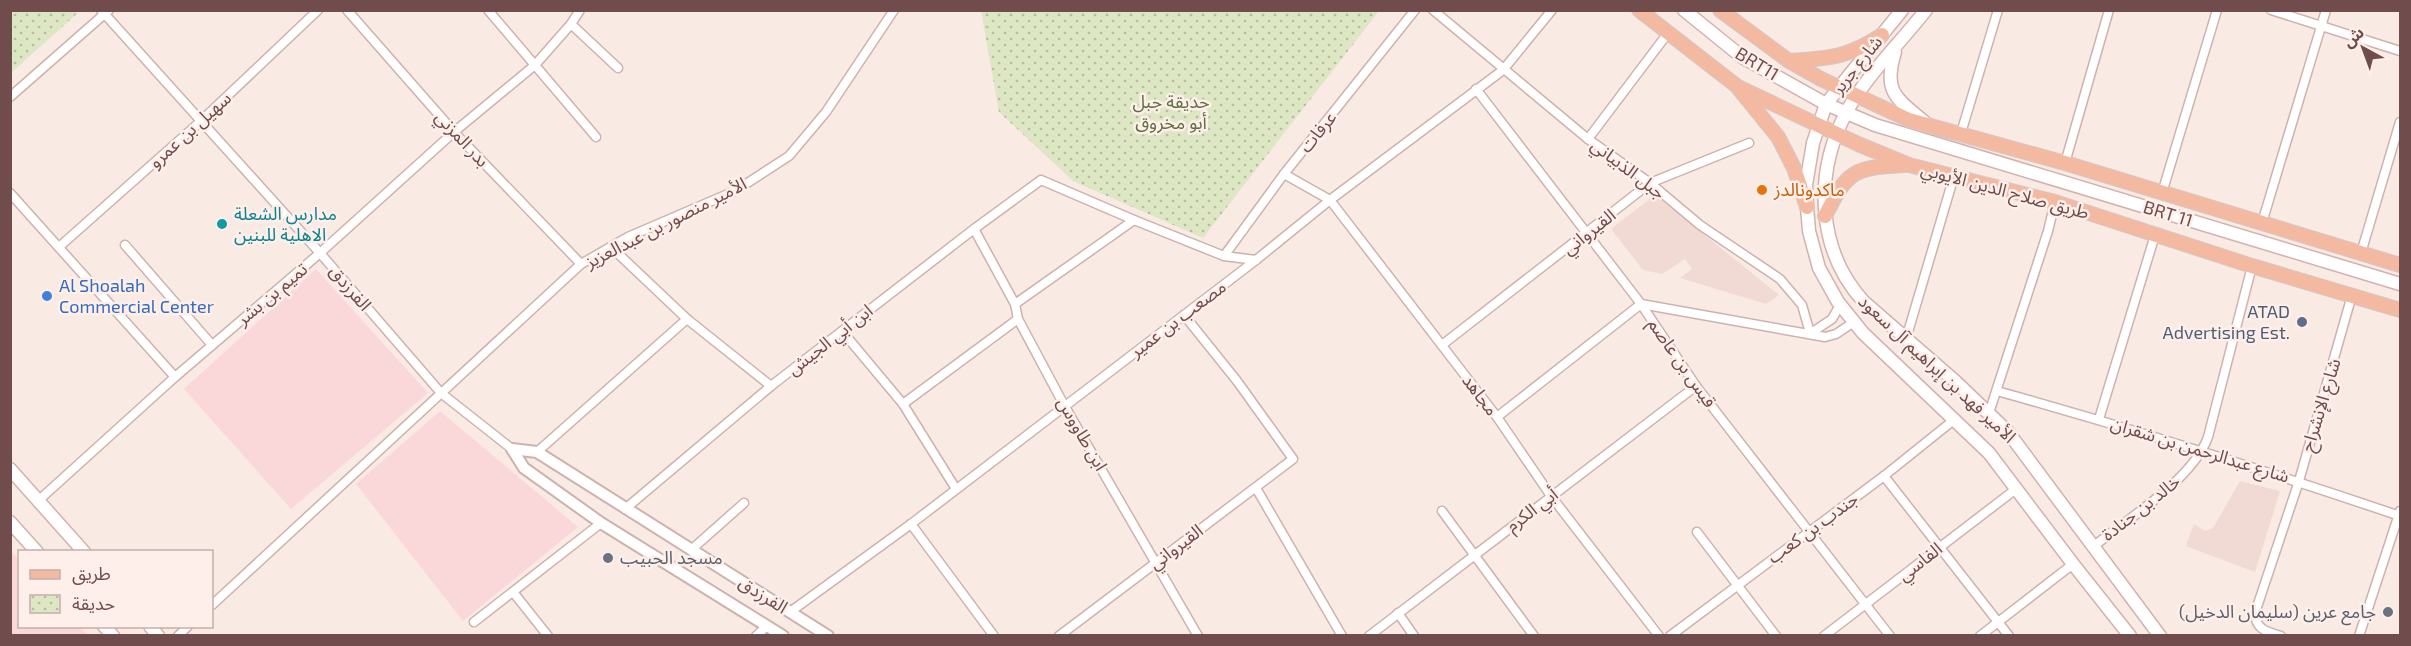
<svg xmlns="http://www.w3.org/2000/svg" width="2411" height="646" viewBox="0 0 2411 646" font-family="'Exo 2','Noto Sans Arabic',sans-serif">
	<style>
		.residential { fill: #f1dad3 }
		.commercial { fill: #fad8da }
		.park { fill: url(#park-dots) }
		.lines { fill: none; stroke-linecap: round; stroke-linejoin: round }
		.minor-casing { stroke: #cdb2ae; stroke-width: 11 }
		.tertiary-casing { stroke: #cdb2ae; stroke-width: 14 }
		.secondary-casing { stroke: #d2b2ae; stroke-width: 15 }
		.primary-casing { stroke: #d4c9c9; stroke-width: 16 }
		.minor { stroke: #fff; stroke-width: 8 }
		.tertiary { stroke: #fff; stroke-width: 10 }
		.secondary { stroke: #fff; stroke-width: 12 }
		.primary { stroke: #f4b9a1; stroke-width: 14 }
		.food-dot { fill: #e8710a; stroke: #feefea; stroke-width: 2 }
		.culture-dot { fill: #0f9aa8; stroke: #feefea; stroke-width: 2 }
		.shop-dot { fill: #3f7fe0; stroke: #feefea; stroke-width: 2 }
		.service-dot { fill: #5c6f8a; stroke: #feefea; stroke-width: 2 }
		.worship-dot { fill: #6b7280; stroke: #feefea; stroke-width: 2 }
		.labels { text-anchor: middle; stroke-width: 5; stroke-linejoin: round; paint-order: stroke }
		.street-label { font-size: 18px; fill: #714c4c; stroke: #feefea }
		.park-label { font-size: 18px; fill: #5f7041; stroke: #feefea }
		.food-label { font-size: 18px; fill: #c56008; stroke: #feefea; text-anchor: start }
		.culture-label { font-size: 18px; fill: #0d838f; stroke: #feefea; text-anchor: start }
		.shop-label { font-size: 18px; fill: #366cbe; stroke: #feefea; text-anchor: start }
		.service-label { font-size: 18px; fill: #4e5e75; stroke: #feefea; text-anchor: end }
		.worship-label { font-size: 18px; fill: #5b616d; stroke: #feefea; text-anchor: start }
	</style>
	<defs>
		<pattern id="park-dots" width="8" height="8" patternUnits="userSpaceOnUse" patternTransform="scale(1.5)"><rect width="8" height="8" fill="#dee7c4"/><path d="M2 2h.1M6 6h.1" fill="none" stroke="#b8bda1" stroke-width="1.8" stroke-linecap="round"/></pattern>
	</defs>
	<rect width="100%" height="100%" fill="#faeae4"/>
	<g class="residential">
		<path d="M1655 195 1779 295 1766 304 1680 278 1692 269 1685 259 1662 274 1643 270 1611 229Z"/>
		<path d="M2240 481 2280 491 2255 572 2186 546 2194 524 2205 531 2213 528Z"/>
	</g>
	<g class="commercial">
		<path d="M316 269 428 393 291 509 184 389Z"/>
		<path d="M440 411 578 527 463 621 356 484Z"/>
		<path d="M10 550 19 560 20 626 80 627 88 635H11Z"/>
	</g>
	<g class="park">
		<path d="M11 10H80V11L11 73Z"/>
		<path d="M981 11V10L1379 11 1203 238 1073 181 999 112Z"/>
	</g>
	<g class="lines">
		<g class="minor-casing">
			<g id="minor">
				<path d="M101 10 320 253 441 393 512 449"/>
				<path d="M347 10 454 132 581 264"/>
				<path d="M488 10 596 137"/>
				<path d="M1433 10 1588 139 1650 183 1700 225 1780 279 1802 305 1810 333"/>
				<path d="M2271 10 2400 51"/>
				<path d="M571 24 618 68"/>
				<path d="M1476 89 1641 304 1696 386 1890 636"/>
				<path d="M10 97 109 10"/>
				<path d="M1961 133 1998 10"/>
				<path d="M1588 139 1668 33"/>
				<path d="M2065 163 2109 10"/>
				<path d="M1284 174 1330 200 1497 417 1551 496 1659 636"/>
				<path d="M10 193 175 377"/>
				<path d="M2162 193 2217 10"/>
				<path d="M2262 223 2326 10"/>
				<path d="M974 229 1015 304 1018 319 1064 405 1198 636"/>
				<path d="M125 245 212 345"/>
				<path d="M59 247 201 121 318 10"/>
				<path d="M611 247 687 319 771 386"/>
				<path d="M2361 253 2400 122"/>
				<path d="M1256 260 1224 256 1284 174 1415 10"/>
				<path d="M1015 304 1134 220"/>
				<path d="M842 331 903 404 956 489"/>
				<path d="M1811 333 1832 319 1840 305"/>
				<path d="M1906 339 1954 176"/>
				<path d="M1442 345 1650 183 1749 143"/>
				<path d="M1997 391C2133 429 2267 471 2400 516"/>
				<path d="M903 404 1018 319"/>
				<path d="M1989 413 2048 231 2055 202"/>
				<path d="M1497 417 1641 304 1825 337 1836 334 1854 322"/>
				<path d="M2099 419 2155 235"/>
				<path d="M537 452 687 319"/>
				<path d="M1884 476 2009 636"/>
				<path d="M1256 488 1342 636"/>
				<path d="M39 500 175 377 320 253 454 132 535 65 571 24 580 10"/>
				<path d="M625 509 771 386 974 229 1041 180 1134 220 1224 256"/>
				<path d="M1442 511 1534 636"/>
				<path d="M911 524 994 636"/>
				<path d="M1697 532 1776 636"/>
				<path d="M2094 546C2129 518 2193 479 2208 437L2252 266"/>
				<path d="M691 550 744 503"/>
				<path d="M513 592 548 636"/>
				<path d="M212 605 581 264 628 237 735 191 789 156 826 112 894 10"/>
				<path d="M790 612 911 524 1256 260 1330 200 1503 70 1552 10"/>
				<path d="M1398 613 1414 636"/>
				<path d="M474 622 601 523"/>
				<path d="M178 636 188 626"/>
				<path d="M756 636 767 626"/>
				<path d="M1059 636 1293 459 1237 381 1184 315"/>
				<path d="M1369 636 1696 386"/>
				<path d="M1670 636 1884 476 1955 419"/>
				<path d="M1824 636 2016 489"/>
				<path d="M1980 636 2073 564"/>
				<path d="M2281 636C2266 632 2253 628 2256 610L2299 481 2352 295"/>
				<path d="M2359 636 2400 511"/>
			</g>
		</g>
		<g class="tertiary-casing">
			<g id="tertiary">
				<path d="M512 449 537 452 828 636"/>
				<path d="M512 449 524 468 601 523 783 636"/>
			</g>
		</g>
		<g class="secondary-casing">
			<g id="secondary">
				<path d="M1684 10 1742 57 1826 104 1875 125 2400 284"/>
				<path d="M1902 10 1826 104 1813 143 1806 185 1807 207 1809 231 1819 268 1838 302 1863 333 1989 453 2073 564 2130 636"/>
				<path d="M1926 10C1901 42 1863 79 1845 115 1814 175 1817 251 1864 302L1956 382 2008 432 2160 636"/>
				<path d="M1895 52C1882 94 1898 99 1928 125"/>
				<path d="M10 469 84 552"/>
				<path d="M10 522 37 552"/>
				<path d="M104 626 113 636"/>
				<path d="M150 626 158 636"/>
			</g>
		</g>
		<g class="primary-casing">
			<g id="primary">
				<path d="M1639 10 1738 87 1858 144 1909 165 2055 202 2252 266 2400 310"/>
				<path d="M1720 10 1789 61 1821 79 1909 120 2065 163 2400 265"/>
				<path d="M1789 61C1830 58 1847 58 1882 35"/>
				<path d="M1739 89 1778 137 1794 168 1807 207"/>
				<path d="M1825 216C1848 170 1853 168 1904 165"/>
			</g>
		</g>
		<use href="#minor" class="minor"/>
		<use href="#tertiary" class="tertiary"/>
		<use href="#secondary" class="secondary"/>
		<use href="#primary" class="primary"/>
	</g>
	<circle class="food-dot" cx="1762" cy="190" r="6"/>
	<circle class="culture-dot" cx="222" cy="224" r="6"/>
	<circle class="shop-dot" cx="47" cy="296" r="6"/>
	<circle class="service-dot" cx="2302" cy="322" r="6"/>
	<g class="worship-dot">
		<circle cx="608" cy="558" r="6"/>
		<circle cx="2388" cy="612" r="6"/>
	</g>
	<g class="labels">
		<g class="street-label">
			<text transform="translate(1757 64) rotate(31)" y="6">BRT11</text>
			<text transform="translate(1857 65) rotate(-51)" y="6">شارع جرير</text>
			<text transform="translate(190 130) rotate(-42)" y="6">سهيل بن عمرو</text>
			<text transform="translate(1318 132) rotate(-51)" y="6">عرفات</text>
			<text transform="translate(462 139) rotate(47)" y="6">بدر المزني</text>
			<text transform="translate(1628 169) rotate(37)" y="6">جبل الذبياني</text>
			<text transform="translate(2005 191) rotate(15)" y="6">طريق صلاح الدين الأيوبي</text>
			<text transform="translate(2168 214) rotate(17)" y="6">BRT 11</text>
			<text transform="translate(666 223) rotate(-27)" y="6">الأمير منصور بن عبدالعزيز</text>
			<text transform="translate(1589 232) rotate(-38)" y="6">القيرواني</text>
			<text transform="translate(350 288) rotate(49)" y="6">الفرزدق</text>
			<text transform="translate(272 294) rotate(-40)" y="6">تميم بن بشر</text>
			<text transform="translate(1178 319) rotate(-37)" y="6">مصعب بن عمير</text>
			<text transform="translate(830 340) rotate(-38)" y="6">ابن أبي الجيش</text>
			<text transform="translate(1682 363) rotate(55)" y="6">قيس بن عاصم</text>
			<text transform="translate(1937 369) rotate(43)" y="6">الأمير فهد بن إبراهيم آل سعود</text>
			<text transform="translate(1480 395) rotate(53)" y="6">مجاهد</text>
			<text transform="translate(2321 405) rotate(-73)" y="6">شارع الإنشراح</text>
			<text transform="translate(1082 434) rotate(60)" y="6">ابن طاووس</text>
			<text transform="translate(2200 450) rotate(17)" y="6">شارع عبدالرحمن بن شقران</text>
			<text transform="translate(2141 508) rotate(-38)" y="6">خالد بن جنادة</text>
			<text transform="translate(1532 510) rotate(-37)" y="6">أبي الكرم</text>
			<text transform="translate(1813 528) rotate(-36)" y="6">جندب بن كعب</text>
			<text transform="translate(1176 547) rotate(-37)" y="6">القيرواني</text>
			<text transform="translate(1920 562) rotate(-38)" y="6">الفاسي</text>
			<text transform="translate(763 595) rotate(32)" y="6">الفرزدق</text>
		</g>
		<g class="park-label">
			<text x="1171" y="108">حديقة جبل<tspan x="1171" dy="21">أبو مخروق</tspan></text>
		</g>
		<g class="food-label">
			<text x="1774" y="196">ماكدونالدز</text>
		</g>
		<g class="culture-label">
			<text x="234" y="220">مدارس الشعلة<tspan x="234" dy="21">الاهلية للبنين</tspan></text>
		</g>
		<g class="shop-label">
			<text x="59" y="292">Al Shoalah<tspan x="59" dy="21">Commercial Center</tspan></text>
		</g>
		<g class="service-label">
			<text x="2290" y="318">ATAD<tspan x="2290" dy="21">Advertising Est.</tspan></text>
		</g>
		<g class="worship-label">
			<text x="620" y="564">مسجد الحبيب</text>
			<text x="2376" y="618" text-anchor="end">جامع عرين (سليمان الدخيل)</text>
		</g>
	</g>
	<rect width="2411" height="646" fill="none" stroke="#714c4c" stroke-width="24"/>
	<rect x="18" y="550" width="195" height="78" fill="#feefea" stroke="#c6aeab" stroke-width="1.5"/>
	<rect x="30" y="570" width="30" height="9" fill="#f4b9a1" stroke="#c6aeab" stroke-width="1.5"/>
	<text x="72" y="580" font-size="18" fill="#714c4c">طريق</text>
	<rect x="30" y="595" width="30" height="18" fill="url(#park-dots)" stroke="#c6aeab" stroke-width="1.5"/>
	<text x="72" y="610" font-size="18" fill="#714c4c">حديقة</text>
	<g transform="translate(2363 48) rotate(319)" stroke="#feefea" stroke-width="4.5" paint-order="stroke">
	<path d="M0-4.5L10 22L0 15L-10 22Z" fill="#714c4c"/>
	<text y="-9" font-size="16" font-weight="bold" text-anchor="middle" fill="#714c4c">ش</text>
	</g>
</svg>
